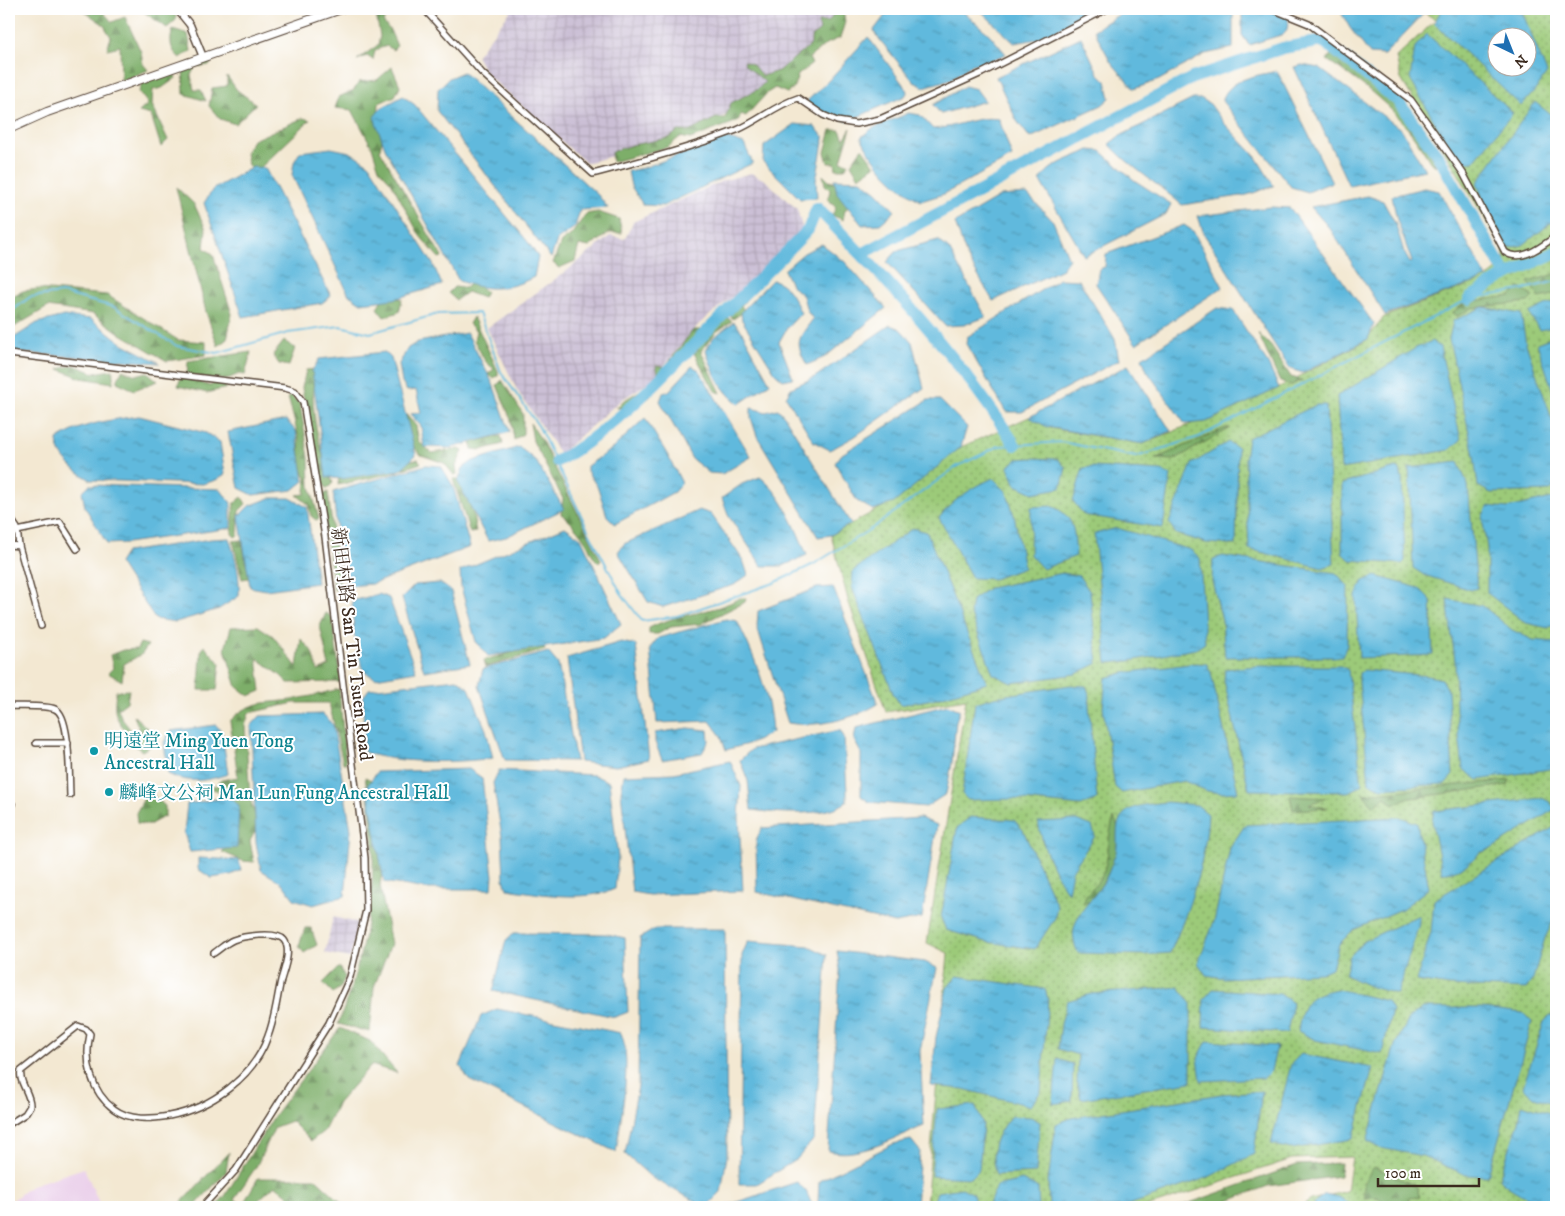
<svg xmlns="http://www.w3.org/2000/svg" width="1565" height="1216" viewBox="0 0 1565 1216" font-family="'IM FELL DW Pica','Noto Serif SC',serif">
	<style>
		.built { fill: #ebd1eb }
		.industrial { fill: url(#industrial-grid) }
		.grass { fill: url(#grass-dots); stroke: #6c7a4c; fill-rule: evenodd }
		.forest { fill: url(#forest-firs); stroke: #5c6c44 }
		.water { fill: url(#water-ripples); stroke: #4e727e; fill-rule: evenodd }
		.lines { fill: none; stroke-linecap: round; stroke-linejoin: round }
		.stream { stroke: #60b9dd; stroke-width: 2 }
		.river { stroke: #60b9dd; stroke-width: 12 }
		.minor-casing { stroke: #574639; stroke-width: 8 }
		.tertiary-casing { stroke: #574639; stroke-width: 9 }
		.secondary-casing { stroke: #574639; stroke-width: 10 }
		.minor { stroke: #fff; stroke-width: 5 }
		.tertiary { stroke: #fff; stroke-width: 6 }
		.secondary { stroke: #fff; stroke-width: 8 }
		.culture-dot { fill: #0f9aa8; stroke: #fff; stroke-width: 2 }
		.labels { text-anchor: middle; stroke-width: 4; stroke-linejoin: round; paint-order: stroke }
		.street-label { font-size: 19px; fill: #3b2a1e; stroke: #fff }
		.culture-label { font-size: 19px; fill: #0d838f; stroke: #fff; text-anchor: start }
	</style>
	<defs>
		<pattern id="industrial-grid" width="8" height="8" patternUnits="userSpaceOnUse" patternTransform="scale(1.25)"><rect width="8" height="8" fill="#cbbfd5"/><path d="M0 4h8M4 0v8" fill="none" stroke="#afa4b6"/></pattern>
		<pattern id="grass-dots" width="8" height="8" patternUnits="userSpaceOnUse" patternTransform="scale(1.25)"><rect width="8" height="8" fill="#9cca79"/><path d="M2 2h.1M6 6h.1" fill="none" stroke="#80a463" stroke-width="1.8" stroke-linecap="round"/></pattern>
		<pattern id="forest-firs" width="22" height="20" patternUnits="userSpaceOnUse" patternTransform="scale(1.25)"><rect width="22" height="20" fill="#7dae69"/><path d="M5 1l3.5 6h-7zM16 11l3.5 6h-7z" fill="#688e56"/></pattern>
		<pattern id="water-ripples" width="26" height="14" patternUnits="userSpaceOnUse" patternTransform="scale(1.25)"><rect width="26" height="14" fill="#60b9dd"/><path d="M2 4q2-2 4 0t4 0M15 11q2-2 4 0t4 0" fill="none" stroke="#5097b3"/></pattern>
	</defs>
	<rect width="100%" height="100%" fill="#fff"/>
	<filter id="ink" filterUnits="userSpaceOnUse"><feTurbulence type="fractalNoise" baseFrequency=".02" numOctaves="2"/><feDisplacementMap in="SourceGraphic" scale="10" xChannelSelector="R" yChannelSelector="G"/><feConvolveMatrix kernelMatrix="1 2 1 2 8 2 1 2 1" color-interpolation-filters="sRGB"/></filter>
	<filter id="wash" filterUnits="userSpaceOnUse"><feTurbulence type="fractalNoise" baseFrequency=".0096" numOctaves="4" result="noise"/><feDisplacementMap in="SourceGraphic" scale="20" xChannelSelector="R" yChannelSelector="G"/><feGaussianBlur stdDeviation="1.12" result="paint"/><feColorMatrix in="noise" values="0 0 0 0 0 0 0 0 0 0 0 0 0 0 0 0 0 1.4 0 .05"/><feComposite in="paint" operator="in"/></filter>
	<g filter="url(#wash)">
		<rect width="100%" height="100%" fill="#f3e8d2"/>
		<path class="built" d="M84 1168 101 1207H9V1203L32 1185Z"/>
		<g class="industrial">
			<path d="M512 9H847L800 62 750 101 688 136 586 163 486 74 476 56Z"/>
			<path d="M751 173 765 180 797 209 803 230 747 285 699 324 651 381 621 400 560 454 517 390 487 328 568 270 610 236 625 239 633 222 722 181Z"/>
			<path d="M333 917 358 923 350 958 325 953Z"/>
		</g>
		<path class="grass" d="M1429 9H1556V1207H1304V1205L1311 1200 1347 1191 1352 1157 1292 1159 1147 1207H926L948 953 927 943 966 699 886 712 848 600 831 535 882 507 961 447 1029 417 1050 428 1143 444 1276 389 1365 341 1384 317 1487 278 1505 263 1503 248 1401 79 1396 57 1436 20 1425 13ZM1498 38H1528V68H1498Z"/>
		<g class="forest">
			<path d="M81 9H104V13L112 22 125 17 141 52 143 64 148 70 121 81 120 46 107 49 111 37 103 24Z"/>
			<path d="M140 9H165L176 16V20L167 28Z"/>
			<path d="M375 9 385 18 383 22 390 30 397 46 393 50 387 46 375 50 373 60 367 56 357 60 378 45 380 36Z"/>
			<path d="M838 9H843L845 22 840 38 826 44 809 58 812 64 798 75 794 88 787 93 775 88 767 93 746 116 741 114 738 121 690 139 680 137 668 147 612 162 611 152 632 145 669 138 678 131H690L716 118H725L731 103 758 89 765 82 745 65 744 61 752 64 762 76 778 71 811 45V38L820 30 818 22H828Z"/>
			<path d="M173 29 188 34 191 51 180 58C170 50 169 41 173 29Z"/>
			<path d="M1331 54 1345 66 1384 86 1396 104 1417 121 1420 137 1436 166 1430 162C1403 114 1372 90 1327 60Z"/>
			<path d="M190 62H211L210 65 195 67 191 75 194 90H201L206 101 184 94 183 66Z"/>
			<path d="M392 67 400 86 395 96 379 103 378 120 384 127 380 150 442 257 439 258 420 236 391 182 379 169 372 147 352 110 335 108 339 97 354 90 359 82 377 80Z"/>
			<path d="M172 69 176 78 162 88 153 90 152 105 168 140 161 147 151 115 139 112 148 104 139 92 143 79Z"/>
			<path d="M227 76 237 90 256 104 235 124 220 119 209 106 212 88 227 86Z"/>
			<path d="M303 118 310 120 257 171 248 166 246 152 253 140Z"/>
			<path d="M851 128 841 161 848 163 845 169H836L835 163H828L825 152 831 130H840L844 139Z"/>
			<path d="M862 148 875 166 859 177 851 164Z"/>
			<path d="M823 175 829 181 848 186 852 204 845 210 843 220 832 215 836 208 828 199 830 190 825 185Z"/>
			<path d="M176 187 194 204 206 229 204 248 213 254 232 314 227 339 218 346 206 312Z"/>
			<path d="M598 212 619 219 622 233H609L589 247 579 245 575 261 559 268 553 263 561 242 571 235 586 214Z"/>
			<path d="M1556 274V294L1540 298 1528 282Z"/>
			<path d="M473 281 486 292 483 298 467 292 456 300 448 293 454 287 465 288Z"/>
			<path d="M1520 287 1533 297 1528 302 1472 308 1458 316 1452 313 1466 302 1511 296Z"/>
			<path d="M38 289 107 295 178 340 206 342V355L167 361 121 334 93 314 48 307 9 330V298L23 291Z"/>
			<path d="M743 292 750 295 741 306 745 311 733 319 725 309Z"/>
			<path d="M384 296 402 299 399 312 384 317 377 308Z"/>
			<path d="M721 314 732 321 716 332 701 351 721 393 715 391 694 353 698 350 697 346C711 335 708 324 721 314Z"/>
			<path d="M473 317 498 371V376L493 378 488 374 494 369 485 361 474 340 476 331 469 324Z"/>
			<path d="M693 330H700C690 350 669 360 662 381L654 379 658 373 656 365 665 367Z"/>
			<path d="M1258 333 1271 346 1291 377 1302 380 1290 386 1279 380Z"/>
			<path d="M284 341 295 348 289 366 279 364 273 355Z"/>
			<path d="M251 352 245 375 239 374 225 380 187 375 188 361Z"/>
			<path d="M74 365 94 373 113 370V383L81 378 59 369Z"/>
			<path d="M315 369C309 410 318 445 333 483L327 489 317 475 302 388 306 370Z"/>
			<path d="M122 370 136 375 147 372 158 381 134 390 117 382Z"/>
			<path d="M181 376 210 386 217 381 227 388 207 393 178 386Z"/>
			<path d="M502 380 523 414V434L514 440 511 420 497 385Z"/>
			<path d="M648 386 651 396 630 412 623 407 617 408 623 401Z"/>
			<path d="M292 396 300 404 309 458 310 486 319 519 316 520 311 516 308 504 297 495 305 494 306 477 300 467 299 439 288 397Z"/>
			<path d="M403 411 416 426 419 442 432 453 459 449 463 451 456 466 457 474 454 475 444 463 421 455 406 438Z"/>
			<path d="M530 423 542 441 601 560 599 563C591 556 591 550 586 542 581 534 568 518 561 514L563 499 533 441Z"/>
			<path d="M1225 428H1230L1174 460 1155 459Z"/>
			<path d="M501 436 503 444 481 450 472 449 471 441Z"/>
			<path d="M418 459 421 463 389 474 338 485 339 474Z"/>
			<path d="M453 479H463L471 502 476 532 470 533Z"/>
			<path d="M328 492 340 589 334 590 321 496Z"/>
			<path d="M242 497 246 504 239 511 238 535 235 537 232 534 234 504Z"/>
			<path d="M242 540 249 578 242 579 233 541Z"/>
			<path d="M740 598H746L745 602 701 624 671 627 658 634H649V628C677 613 712 614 740 598Z"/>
			<path d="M326 613 332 617 341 682 288 683 280 675 257 658 261 691 249 696 237 687 225 649 231 627 258 626 273 636 297 667 301 639 311 650 318 671 329 666 320 626Z"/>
			<path d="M140 643 148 645 142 654 124 664 122 681 108 673 113 668 110 655 123 650 137 649Z"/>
			<path d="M543 644 545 650 486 667 484 660Z"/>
			<path d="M204 646 220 663 217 690H199L201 652Z"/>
			<path d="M339 689 346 763H343L329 703H294L249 713 245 726 250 798 258 826 250 841 254 862 243 861 222 852 232 842 227 794 213 789H196L199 786H216L221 780 238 777 230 721C253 697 272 705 301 698 314 696 326 692 339 689Z"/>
			<path d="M129 690 127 702 118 709 122 719 134 734 141 733 134 716 153 733 154 744 142 751 132 743V737C115 719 113 715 116 691Z"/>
			<path d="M365 777 379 784 387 840 380 885 391 944 374 987 370 1032 338 1024C361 965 375 905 373 841 372 820 368 798 365 777Z"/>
			<path d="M1510 780 1508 785 1404 799 1394 805 1385 797 1374 806 1363 794Z"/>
			<path d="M148 791 165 806V816L149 825 137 823 136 813Z"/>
			<path d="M1290 796 1326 798 1309 804 1326 808 1293 810Z"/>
			<path d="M1114 818 1122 836 1118 857 1094 899 1083 903C1085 892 1096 887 1101 877 1111 858 1106 837 1114 818Z"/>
			<path d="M305 928H311L317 945 304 953 299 946Z"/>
			<path d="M339 967 345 977 341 987 333 993 323 983Z"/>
			<path d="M340 1028 370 1041 397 1073 371 1065 338 1103 324 1131 311 1141 291 1121 275 1127 256 1167 234 1199 243 1204 258 1178H315L347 1207H302L275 1185 251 1207H215L225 1196 276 1113Z"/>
			<path d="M229 1152 226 1172 194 1207H177Z"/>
			<path d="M1341 1163 1340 1176 1268 1186 1212 1207H1178L1297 1165Z"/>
			<path d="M1374 1167 1416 1186 1420 1197 1408 1198 1411 1207H1388L1378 1197 1364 1198V1182Z"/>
		</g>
		<g class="water">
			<path d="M890 9H960L990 35 1006 54 984 63 973 64 951 79 924 87 914 82 876 35 874 30Z"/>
			<path d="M979 9H1090L1044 38 1014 43Z"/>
			<path d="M1128 9H1233V48L1205 54 1159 80 1134 89 1111 62 1094 30Z"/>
			<path d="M1242 9H1268L1289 17 1287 29 1284 34 1249 45 1242 35Z"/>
			<path d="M1339 9H1428L1384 55 1370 54 1350 28Z"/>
			<path d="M1442 9H1521L1547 73 1534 92 1521 106 1434 23ZM1498 38H1528V68H1498Z"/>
			<path d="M1427 34 1513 113 1473 162 1458 163 1410 79 1415 47Z"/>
			<path d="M868 37 908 91 905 96 848 121 817 114 807 101 829 80Z"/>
			<path d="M1081 37 1098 73 1106 81 1110 98 1102 105 1030 138 1017 121 996 77Z"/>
			<path d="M1302 65 1319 68 1402 130 1425 170 1349 186 1294 67Z"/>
			<path d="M1277 71 1332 182 1308 192 1291 187 1222 101C1229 78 1256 76 1277 71Z"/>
			<path d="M463 72 598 195 608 208 580 210 575 227 557 240 551 258 437 111 438 89 449 78Z"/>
			<path d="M965 86 976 89 985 101 941 114 933 105Z"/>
			<path d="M403 96 415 105 528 242 538 257 534 277C507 291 487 291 459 281L385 148 374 117 381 108Z"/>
			<path d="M1193 99H1202L1210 104 1224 123 1256 157 1274 186 1247 195 1182 205C1158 184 1130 167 1109 144L1118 137Z"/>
			<path d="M1535 102 1550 114 1556 126V219L1523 245 1508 248 1485 205 1477 183Z"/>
			<path d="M909 113 920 115 933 129C955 128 978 115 999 119L1012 157 944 194 921 201C894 187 875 165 861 137L873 128Z"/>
			<path d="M795 124 814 126 824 137 816 181 817 198 800 199 763 162 764 146Z"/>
			<path d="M726 138 744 144 753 163 663 206 643 205 631 186 628 171 643 168Z"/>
			<path d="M331 148 350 152 369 164 433 264 442 285 394 299 361 303 349 295 292 175 294 162 300 152Z"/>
			<path d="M1089 150 1101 151 1134 180 1171 204 1166 214 1084 256 1040 181C1049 163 1072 159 1089 150Z"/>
			<path d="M253 167 265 168 331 296 322 303 243 317 204 203 213 189Z"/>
			<path d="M834 179 861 180 877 192 895 211 880 224 862 225 837 193Z"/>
			<path d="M1424 188 1439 191 1487 278 1385 315 1331 230 1311 207 1368 196 1383 201 1396 225 1404 252 1410 263 1412 262 1397 220 1392 196Z"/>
			<path d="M1027 194 1053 221 1069 259 1062 269 993 301 967 257 955 223 1001 196Z"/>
			<path d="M1271 207 1290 208 1374 324 1368 339 1303 373 1290 369 1204 234 1198 216Z"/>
			<path d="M1184 225 1193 231 1223 287 1136 344 1096 284 1099 269 1105 267 1106 254Z"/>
			<path d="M938 240 949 249 986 317 964 325 945 326 887 262 897 251Z"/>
			<path d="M822 244 844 261 886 308 825 357 807 365C794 342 798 339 813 319L807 311 803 296 791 285 784 270 804 253Z"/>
			<path d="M1059 279 1079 280 1115 339 1119 360 1022 412H1006L966 344 967 337Z"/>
			<path d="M772 280C788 283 794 299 801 313L787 328 779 342 793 378 783 380 775 373 742 320 741 312Z"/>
			<path d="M1556 302V327L1539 330 1529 313 1545 305Z"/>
			<path d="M1483 307 1521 314 1526 344 1556 431V486L1549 491 1491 493 1478 486 1474 456 1449 339 1453 321Z"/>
			<path d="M1217 308 1233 310 1268 364 1279 388 1206 422 1185 424 1147 371 1142 358Z"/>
			<path d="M64 316 91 319 122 343 160 363 9 352V341L37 323Z"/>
			<path d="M734 322 741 330 770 383 739 404C721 391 712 371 706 350L714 337Z"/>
			<path d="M890 325 900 329 912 342 924 388 854 437 830 450 814 442 786 397 791 388 815 377Z"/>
			<path d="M467 333 493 384 510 432 451 448 424 447 421 426 410 414 421 413 416 390 407 391 402 383 399 364 408 348 418 342Z"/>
			<path d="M1556 336V401L1537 343Z"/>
			<path d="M1432 341 1440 347 1461 440 1449 450 1341 469 1337 396 1416 348Z"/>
			<path d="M385 352 391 358 416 455 400 470 341 479 326 477 312 371 319 359Z"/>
			<path d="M1128 365 1171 431 1143 444 1047 427 1029 417Z"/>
			<path d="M692 366 699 370 751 457 722 474 709 473 692 459 660 401 663 393 669 391Z"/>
			<path d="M928 400H940L967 427 961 447 894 503 873 510 857 501 835 463 842 454Z"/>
			<path d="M1316 405H1326L1334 564 1322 568 1249 549 1245 459 1248 438Z"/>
			<path d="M751 408 766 412 778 409 785 417 851 524 831 535 818 537 757 436 751 418Z"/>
			<path d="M139 416 206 433 220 442 225 474 216 480 203 484 91 480C76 472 58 458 57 440 81 423 111 420 139 416Z"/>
			<path d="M645 418 667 454 682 483 674 492 615 524 607 516 598 488 587 471V466L613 448Z"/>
			<path d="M286 420 296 431 304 481 293 490 253 495 239 488 228 432Z"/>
			<path d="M1228 442 1238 448 1236 545 1206 543 1176 534 1169 523 1192 464Z"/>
			<path d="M519 447 536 461 564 509 506 537 488 541 458 482 463 468 473 461Z"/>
			<path d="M1031 458 1058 459 1066 468 1061 488 1033 493 1016 485 1008 467 1017 459Z"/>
			<path d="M1458 462 1468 485 1477 588 1471 590 1424 575 1413 568 1409 468Z"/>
			<path d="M426 465 441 466 453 486 470 547 372 584 347 586 338 543 333 492Z"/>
			<path d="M1093 467 1162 471 1171 475 1163 528 1084 515 1073 501 1083 468Z"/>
			<path d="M1395 468 1400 470 1402 478 1405 561 1402 564 1350 560 1342 552V484Z"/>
			<path d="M760 477C783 494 796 529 807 555L783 566H762L728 515 722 498 742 484Z"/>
			<path d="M993 478 1006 491 1014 515 1024 568 994 579 972 578 939 518C953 499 972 488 993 478Z"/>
			<path d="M89 485 220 489 231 503V528L127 543 107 544 85 507 82 492Z"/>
			<path d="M1556 497V624L1548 628 1526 623 1487 593V548L1482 517 1488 506 1508 508Z"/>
			<path d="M270 498H290L307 507 317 583 266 590 250 587 239 516 249 506Z"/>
			<path d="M1051 506C1076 516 1074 532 1076 556L1043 569 1030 555 1031 507Z"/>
			<path d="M699 510 711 514 743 560 748 575 734 585 663 607 648 602 618 552 624 544Z"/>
			<path d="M565 527 581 538 621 624 604 638 488 656 476 642 461 587 460 571Z"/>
			<path d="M913 528 927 532 987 683 933 699 900 705 893 693 852 587 853 571Z"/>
			<path d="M1117 528 1191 550 1200 558 1205 643 1196 649 1129 661 1107 663 1094 534Z"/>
			<path d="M229 538C236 558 240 575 239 596L219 609 176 622 155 619 119 563 126 552 211 539Z"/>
			<path d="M1223 556 1336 573 1348 586 1347 645 1342 657H1225L1222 620 1212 581 1213 559Z"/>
			<path d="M1063 573 1079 576 1090 592 1098 663 1076 674 1011 683 993 674 970 612 972 600 989 588Z"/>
			<path d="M1375 576 1419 588 1431 600 1433 655 1359 658 1356 596 1363 581Z"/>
			<path d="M440 583 451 591 470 664 424 671 402 598 415 585Z"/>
			<path d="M833 587 878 704C854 719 816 728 788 723L757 627 758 611 817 588Z"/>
			<path d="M379 594 389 598 416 671 375 678 363 671 354 634 352 601Z"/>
			<path d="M1447 599 1483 606 1512 630 1533 640 1556 642V768L1478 780 1463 769 1456 710 1455 661Z"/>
			<path d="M726 619 737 621C754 655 770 694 772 732L755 742 726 750 721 736 710 721 657 723 650 648 658 638Z"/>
			<path d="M621 642 636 645 649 759 616 766 580 762 567 658Z"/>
			<path d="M548 652 558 664 576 761 505 760 479 686 483 669Z"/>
			<path d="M1196 663 1207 664 1211 673 1238 792 1221 793 1207 791 1184 781 1122 793 1115 787 1103 708 1106 678 1123 673Z"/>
			<path d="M1256 666H1341L1348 670 1362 785 1348 792 1249 790 1224 680 1225 669Z"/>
			<path d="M1364 670 1428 676 1442 679 1448 690 1453 775 1445 784 1382 788 1369 783 1359 682V673Z"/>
			<path d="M457 679 469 688 486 730 493 758C460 763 395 764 364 752L363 697 369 689Z"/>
			<path d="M1070 685 1086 686 1090 696 1089 705 1097 799 1081 806 1014 799 968 800 962 794 975 703 994 697Z"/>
			<path d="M948 705 960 710 956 721 952 763 946 794 926 807 869 802 861 796V753L854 740 856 728Z"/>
			<path d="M323 714 333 725 351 830 345 896 313 905 294 899 282 883 261 870 256 842 251 726 260 716Z"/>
			<path d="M216 725 222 732 228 774C207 781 189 784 168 774L164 742 170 731Z"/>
			<path d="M688 728 708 730 709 741 702 753 662 760 655 742V733Z"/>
			<path d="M840 730 844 737 847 792V801C830 818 774 813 751 810L748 781 740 760 752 749Z"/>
			<path d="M730 761 741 786 739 818 743 891 649 895 632 892 621 792 624 775 674 773Z"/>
			<path d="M469 769 482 778 493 876 492 889H426L384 882 367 786 377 772Z"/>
			<path d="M499 770 594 775 609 782 618 857 615 889C582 902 541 894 507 889L504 879 502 836 493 783Z"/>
			<path d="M228 797 239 805 237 848 190 852 184 833 187 804Z"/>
			<path d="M1542 798 1550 802 1555 809 1491 849 1479 853C1473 863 1453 874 1442 872L1432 821 1434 811Z"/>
			<path d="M1167 802 1197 805 1208 814C1206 861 1189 910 1170 953L1144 955 1078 953C1063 922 1088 907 1103 883 1108 876 1111 866 1114 858 1121 844 1112 828 1123 815 1132 804 1154 804 1167 802Z"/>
			<path d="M970 817 1014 820 1023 830 1057 906 1055 918 1035 949 987 942 946 930 941 918 957 828Z"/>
			<path d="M1400 817 1417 823 1429 888 1402 909 1353 930 1339 944 1332 968 1321 973 1224 978 1206 975 1198 963 1214 922 1230 848 1245 825Z"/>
			<path d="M920 818 937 825 922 918 895 923 757 892 756 840 762 828Z"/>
			<path d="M1076 820 1092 826 1095 836 1072 871 1068 893C1053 871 1043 848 1038 822Z"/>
			<path d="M1556 826V915L1545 938 1533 979 1526 989 1450 986 1416 981 1431 932 1434 900Z"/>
			<path d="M198 858 239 860 241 870 231 875 211 878 198 869Z"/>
			<path d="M1419 915V924L1397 994 1371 987 1345 975 1350 956 1364 941Z"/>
			<path d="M655 929H725L727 1156 721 1192 706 1207 652 1178 625 1154 638 1086 640 938Z"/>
			<path d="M514 933 607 934 625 938 628 1012 615 1017 493 991 506 940Z"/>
			<path d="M748 941 809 946 827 955 814 1139 797 1159 757 1184H739L742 955Z"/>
			<path d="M837 951 925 962 937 968 920 1051 924 1126C895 1137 860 1159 828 1151L840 970Z"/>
			<path d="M957 976 1045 989 1048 999 1041 1091 1031 1106 963 1089 931 1086 936 1037 947 988Z"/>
			<path d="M1179 987 1191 1004V1082L1081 1099 1077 1083 1078 1055 1058 1049 1061 1024 1067 1001 1091 994Z"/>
			<path d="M1213 989 1280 994 1293 1003 1287 1033 1203 1027 1204 999Z"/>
			<path d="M1337 989 1387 1001 1392 1010 1382 1054 1315 1040 1298 1031C1303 1001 1307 995 1337 989Z"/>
			<path d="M1423 1008H1483L1523 1013 1532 1022 1488 1176 1466 1175 1423 1156 1380 1148 1367 1141 1395 1045 1410 1017Z"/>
			<path d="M497 1009 621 1033C633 1060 620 1122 616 1152L469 1080 460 1066 481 1016Z"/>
			<path d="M1550 1015 1556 1016V1104L1534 1097 1523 1087 1544 1022Z"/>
			<path d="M1207 1041 1277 1046 1271 1071 1264 1078 1201 1081 1198 1058Z"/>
			<path d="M1301 1054 1373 1068 1353 1139 1291 1149 1271 1144 1291 1064Z"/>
			<path d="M1057 1059 1073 1064 1072 1101 1053 1104Z"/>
			<path d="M1262 1091 1254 1154 1209 1177 1123 1207H1049L1048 1182 1056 1124 1071 1118 1221 1094Z"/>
			<path d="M1522 1104 1556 1115V1200C1537 1205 1513 1192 1499 1179L1519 1122Z"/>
			<path d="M975 1105 983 1124 979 1170 971 1178 931 1176 937 1109Z"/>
			<path d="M1011 1116 1031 1117 1040 1122 1036 1173 996 1175C989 1151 995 1135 1011 1116Z"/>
			<path d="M911 1140 920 1151 916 1207H820L818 1202 819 1181 893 1144Z"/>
			<path d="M1022 1180 1038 1188 1039 1207H988L996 1186Z"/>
			<path d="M797 1182 806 1191 813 1207H722Z"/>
			<path d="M962 1188 974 1194V1207H932L937 1192Z"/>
			<path d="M1325 1194 1338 1197 1354 1207H1314L1315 1202Z"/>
		</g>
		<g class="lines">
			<path class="stream" d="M9 313 30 297 62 293 114 307 177 346 217 353 288 333 340 326 370 333 438 314 479 313 501 372 539 427 588 530 621 593 642 621 677 616 774 583 814 564 874 527 956 467 999 446 1062 442 1136 457 1199 437 1469 299 1521 290 1556 281"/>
			<g class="river">
				<path d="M862 254 1192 78 1283 48 1323 41 1397 100 1438 156 1506 275"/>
				<path d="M1469 299 1499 279 1556 252"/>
				<path d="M557 461C613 431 667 372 711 327 743 294 776 264 808 230L817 208C889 282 960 358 1015 445"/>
			</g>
		</g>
	</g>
	<g filter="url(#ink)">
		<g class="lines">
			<g class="minor-casing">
				<g id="minor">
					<path d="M424 9 482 73 593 174C641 161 690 148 737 130 758 121 776 105 798 98L823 115 837 121 856 124 880 119 982 73 1107 9"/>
					<path d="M1272 9 1309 24 1411 100 1463 173 1505 252C1521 264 1543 245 1556 236"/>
					<path d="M9 354 285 388 295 391 303 402 325 537 349 733 365 858 366 910 350 977 329 1023 236 1170 202 1207"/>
					<path d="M9 516 17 528 19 546 41 626"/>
					<path d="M17 531 60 522 77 549"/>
					<path d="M9 545 19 546"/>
					<path d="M9 706C21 707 45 705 55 709 71 715 69 780 70 795"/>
					<path d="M36 743H68"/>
					<path d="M9 800 12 804"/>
					<path d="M9 947 11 935"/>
					<path d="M9 1124 25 1114 30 1106C31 1094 18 1082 21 1071L78 1026 86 1029 90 1034C84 1061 91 1092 114 1109 130 1121 151 1119 169 1116 211 1108 254 1077 268 1036 275 1018 277 998 281 980 284 969 292 950 284 940 277 931 243 936 233 940 226 943 220 949 214 953"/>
				</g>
			</g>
			<g class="tertiary-casing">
				<path id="tertiary" d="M177 9 190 25 203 57"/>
			</g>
			<g class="secondary-casing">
				<path id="secondary" d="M9 129 47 112 341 9"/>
			</g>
			<use href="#minor" class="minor"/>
			<use href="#tertiary" class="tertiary"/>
			<use href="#secondary" class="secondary"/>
		</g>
	</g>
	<g class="culture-dot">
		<circle cx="94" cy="751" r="5"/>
		<circle cx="109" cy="792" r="5"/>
	</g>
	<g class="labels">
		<g class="street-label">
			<text transform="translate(353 644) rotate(83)" y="7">新田村路 San Tin Tsuen Road</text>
		</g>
		<g class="culture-label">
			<text x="104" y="747">明遠堂 Ming Yuen Tong<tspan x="104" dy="22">Ancestral Hall</tspan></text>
			<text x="119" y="799">麟峰文公祠 Man Lun Fung Ancestral Hall</text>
		</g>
	</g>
	<rect width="1565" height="1216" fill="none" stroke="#fff" stroke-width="30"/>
	<g transform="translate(1512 52) rotate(137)"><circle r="24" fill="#ffffff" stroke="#b1aaa5"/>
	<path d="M0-4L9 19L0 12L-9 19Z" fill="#1f6fb2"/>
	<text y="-8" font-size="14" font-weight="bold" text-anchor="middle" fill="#3b2a1e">N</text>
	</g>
	<path d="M1378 1178v8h101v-8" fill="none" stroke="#3b2a1e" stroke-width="2.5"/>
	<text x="1385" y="1178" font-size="15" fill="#3b2a1e" stroke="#ffffff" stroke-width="4" paint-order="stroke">100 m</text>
</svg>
